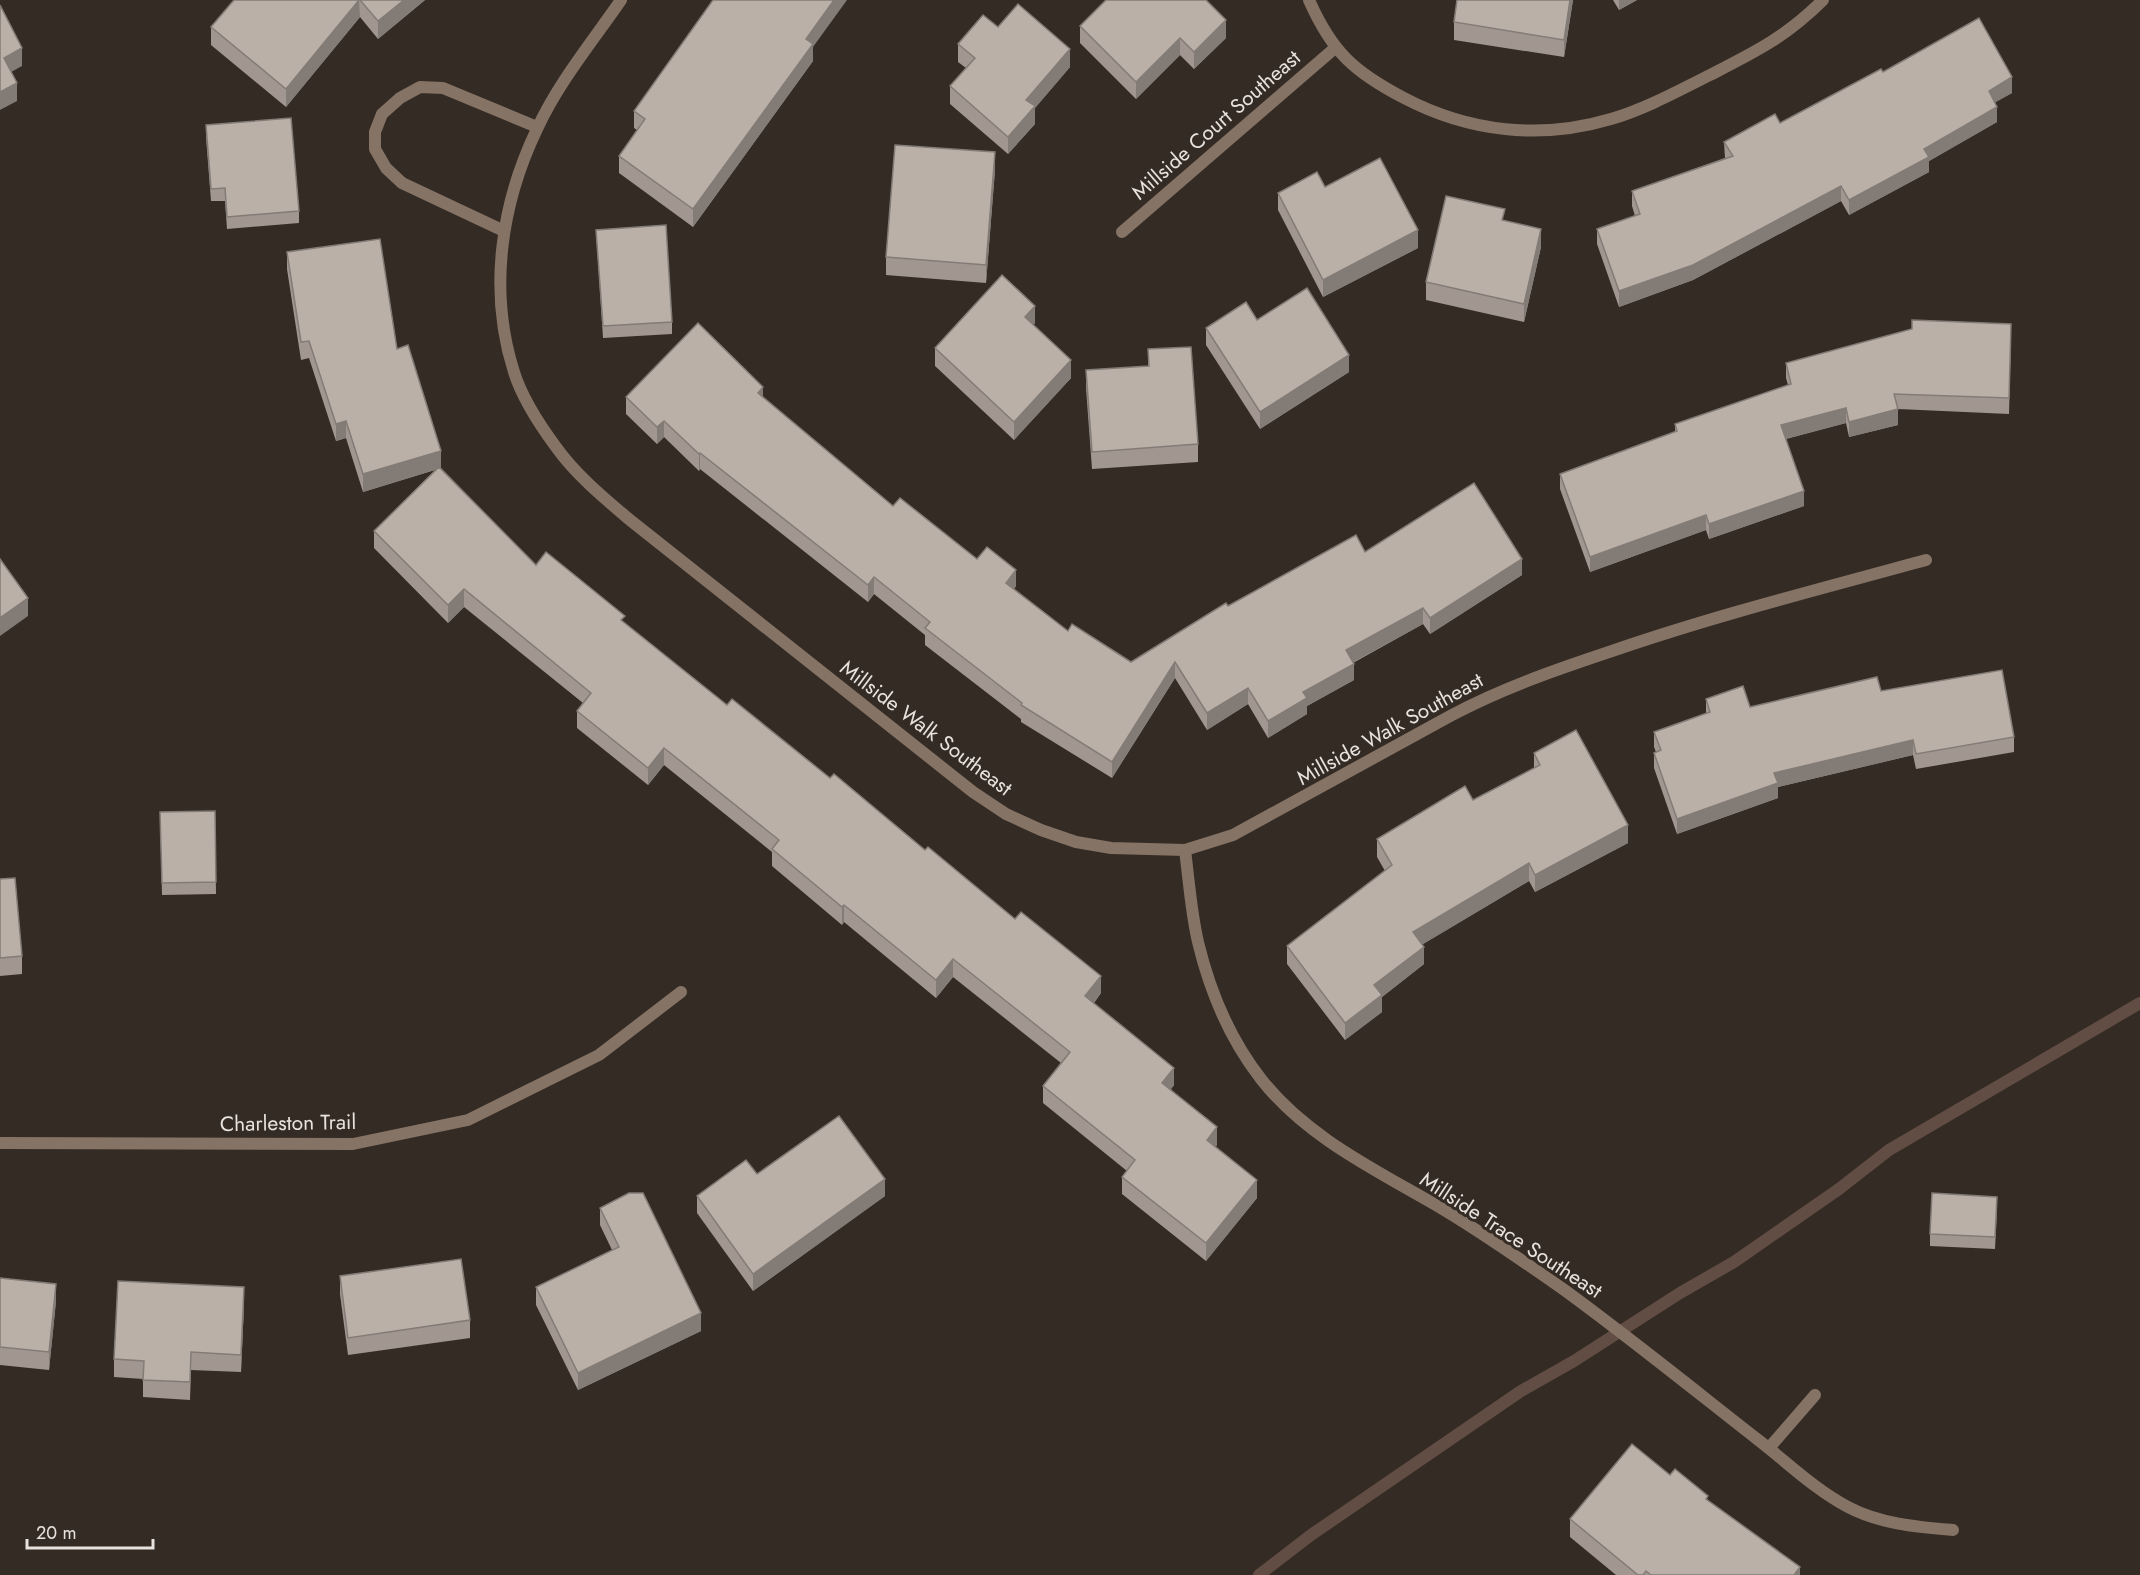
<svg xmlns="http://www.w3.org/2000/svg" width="2140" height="1575" viewBox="0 0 2140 1575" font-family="Jost,sans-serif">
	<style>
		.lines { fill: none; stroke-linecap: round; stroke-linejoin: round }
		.stream { stroke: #614d43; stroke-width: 12 }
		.lane { stroke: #857365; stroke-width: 12 }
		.street { stroke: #857365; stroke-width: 12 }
		.wall { fill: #a19790 }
		.shaded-wall { fill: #837b76 }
		.building { fill: #bbb0a8; stroke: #837b76; stroke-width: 1.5 }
		.labels { text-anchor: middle; stroke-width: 6; stroke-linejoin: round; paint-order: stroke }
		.street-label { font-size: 21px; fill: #e8e2de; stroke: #342b24 }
	</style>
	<rect width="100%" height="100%" fill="#342b24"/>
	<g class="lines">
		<path class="stream" d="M1259 1575 1311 1535 1521 1391 1574 1361 1680 1293 1734 1262 1839 1189 1889 1150 2140 1003"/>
		<path class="lane" d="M1769 1448 1815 1395"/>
		<g class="street">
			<path d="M621 0C592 42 558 83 537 129 501 204 488 291 514 372 522 398 539 424 556 447 576 475 604 498 630 520L973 792 1006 814 1041 830 1076 842 1111 848 1185 850 1233 835 1452 715C1503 688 1555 670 1609 652 1713 616 1820 589 1926 560"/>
			<path d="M1309 0C1332 52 1354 72 1404 98 1469 132 1540 140 1611 119 1645 109 1678 91 1710 75 1755 52 1786 37 1823 0"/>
			<path d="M504 231 402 183 386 168 375 149V132L382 114 400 98 420 87 443 88 537 127"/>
			<path d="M1122 232 1335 48"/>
			<path d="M1185 850C1189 881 1191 912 1198 942 1210 992 1229 1038 1261 1079 1307 1138 1378 1171 1441 1208 1483 1233 1523 1261 1563 1289 1629 1337 1693 1389 1757 1439 1787 1462 1814 1489 1848 1507 1880 1524 1918 1527 1953 1530"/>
			<path d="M0 1143 353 1144 468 1120 599 1055 681 992"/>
		</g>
	</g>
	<g class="wall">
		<path d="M234 0H425L378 39 360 17 286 107 211 45V27Z"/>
		<path d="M1573 0 1564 57 1454 40V22Z"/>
		<path d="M1613 0H1637L1619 10Z"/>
		<path d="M1080 26 1226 38 1194 69 1180 55 1136 99 1080 43Z"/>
		<path d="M998 27 1070 67 1035 108V124L1008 154 950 104V86L966 68 958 62V44Z"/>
		<path d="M813 47V61L693 227 619 173V156L637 130 634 128V111Z"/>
		<path d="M1883 72 2012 93 1995 102 1997 122 1929 161V172L1849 215 1841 201 1693 280 1619 307 1597 244V229L1635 216 1632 206V191L1725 158 1724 142 1780 123Z"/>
		<path d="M206 125 299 211V223L227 229 225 201H211L206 137Z"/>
		<path d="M995 170 986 283 886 275V257Z"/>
		<path d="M1325 187 1418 248 1323 297 1278 210V193Z"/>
		<path d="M1505 221 1541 247 1524 322 1426 300V282Z"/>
		<path d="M596 230 672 322V334L603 338Z"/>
		<path d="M287 252 397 349 441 468 536 565 625 623 727 705 830 778 925 850 1101 993 1094 1003 1174 1085 1171 1089 1217 1145 1215 1147 1257 1198 1206 1261 1122 1194V1177L1127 1171 1043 1103V1086L1061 1063 953 977 936 998 844 922 842 925 772 866V852L664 765 648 785 577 728V711L583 703 464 607 448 623 374 548V531L435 470 363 492 346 438 336 441 309 358 301 360 287 269Z"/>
		<path d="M1257 320 1349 372 1260 429 1206 345V328Z"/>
		<path d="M1035 323 1033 325 1071 378 1014 440 935 366V348Z"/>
		<path d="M2011 339 2009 414 1898 409V425L1849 437 1846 423 1786 439 1804 506 1709 539 1706 530 1590 572 1560 489V474L1675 432V424L1788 385 1786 378V363Z"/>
		<path d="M1148 349 1198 444V462L1092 469 1086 388V370L1148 366Z"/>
		<path d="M626 397 763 398 893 506 977 559 1016 586 1014 589 1068 631 1131 662 1228 606 1365 552 1522 575 1430 634 1423 624 1353 663 1354 680 1307 706V714L1268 738 1248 704 1207 730 1175 678 1112 778 1021 722V719L925 645V635L874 594 868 602 700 469 699 471 664 437 657 444 626 414Z"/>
		<path d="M1881 691 2014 737V752L1916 769 1913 755 1778 787V798L1677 834 1654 768V753L1656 752 1654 747V732L1706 714V699L1750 707Z"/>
		<path d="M1534 753 1628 843 1535 892 1529 881 1423 944 1424 964 1382 997V1012L1345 1040 1287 964V946L1385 871 1377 857V839L1473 800 1534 768Z"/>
		<path d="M215 811 216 894 162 895 160 812Z"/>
		<path d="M0 879 22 956V974L0 976Z"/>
		<path d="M757 1174 885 1196 753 1291 697 1213V1196Z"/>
		<path d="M600 1208 701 1331 578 1390 536 1305V1287L612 1250 600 1225Z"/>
		<path d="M1997 1209 1995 1249 1930 1246V1234Z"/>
		<path d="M340 1276 470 1320V1338L348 1355 340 1294Z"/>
		<path d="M0 1278 56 1301 49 1370 0 1365Z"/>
		<path d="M244 1304 241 1372 191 1370 190 1400 143 1397V1379L114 1377V1359Z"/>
		<path d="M1670 1475 1708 1500 1800 1575H1616L1570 1537V1519Z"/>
	</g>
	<g class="shaded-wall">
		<path d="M359 0 360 17 286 107V89Z"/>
		<path d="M404 0H425L378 39V21Z"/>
		<path d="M834 0H847L813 47V61L693 227V209L806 39Z"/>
		<path d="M1570 0H1573L1564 57V40Z"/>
		<path d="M1619 0H1637L1619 10Z"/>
		<path d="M1226 20V38L1194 69V52Z"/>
		<path d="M1180 38V55L1136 99V82Z"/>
		<path d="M22 48V66L4 76V58Z"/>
		<path d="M1070 49V67L1035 108V124L1008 154V137L1026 100Z"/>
		<path d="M2012 77V93L1989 106V91Z"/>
		<path d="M17 83V101L0 110V92Z"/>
		<path d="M1997 107V122L1929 161V172L1849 215V200L1924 149Z"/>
		<path d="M995 152V170L986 283V265Z"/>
		<path d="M1841 186V201L1693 280 1619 307V291Z"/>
		<path d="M1541 229V247L1524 322V304Z"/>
		<path d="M1418 230V248L1323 297V280Z"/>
		<path d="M1035 306V323L1025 335V317Z"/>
		<path d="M1349 355V372L1260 429V412Z"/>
		<path d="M1071 360V378L1014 440V422Z"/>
		<path d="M763 387V404L758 393Z"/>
		<path d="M1846 408V423L1781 440V425Z"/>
		<path d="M1898 409V425L1849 437V422Z"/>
		<path d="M346 421V438L336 441V424Z"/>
		<path d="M664 421V437L657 444V427Z"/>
		<path d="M441 451V468L363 492V474Z"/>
		<path d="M700 453V469L699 471V454Z"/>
		<path d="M1804 491V506L1709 539V524Z"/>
		<path d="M1706 515V530L1590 572V557Z"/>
		<path d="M1522 559V575L1430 634V618Z"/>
		<path d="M1016 570V586L1006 599V583Z"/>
		<path d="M874 577V594L868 602V585Z"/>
		<path d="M464 589V607L448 623V605Z"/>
		<path d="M28 598V616L0 636V618Z"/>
		<path d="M1423 608V624L1346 666V650Z"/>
		<path d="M1175 662V678L1112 778V762Z"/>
		<path d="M1354 664V680L1307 706V714L1268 738V721L1303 692Z"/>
		<path d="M1248 688V704L1207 730V713Z"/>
		<path d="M1913 740V755L1778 787V798L1677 834V819L1774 773Z"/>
		<path d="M664 748V765L648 785V768Z"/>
		<path d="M1628 825V843L1535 892V875Z"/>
		<path d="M1529 863V881L1413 950V932Z"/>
		<path d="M844 905V922L842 925V907Z"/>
		<path d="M1424 947V964L1382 997V1012L1345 1040V1023L1374 985Z"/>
		<path d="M953 959V977L936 998V980Z"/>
		<path d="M1101 976V993L1085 1014V996Z"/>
		<path d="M1174 1068V1085L1162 1100V1083Z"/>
		<path d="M1217 1127V1145L1207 1158V1140Z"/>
		<path d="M885 1179V1196L753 1291V1274Z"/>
		<path d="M1257 1180V1198L1206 1261V1243Z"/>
		<path d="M56 1284V1301L49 1370V1352Z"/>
		<path d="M244 1287V1304L241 1372V1355Z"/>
		<path d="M701 1313V1331L578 1390V1373Z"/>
		<path d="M1800 1567V1575H1794Z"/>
	</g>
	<g class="building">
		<path d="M234 0H359L286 89 211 27Z"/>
		<path d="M360 0H404L378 21Z"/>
		<path d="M713 0H834L806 39 813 44 693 209 619 156 645 119 634 111Z"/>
		<path d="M1106 0H1206L1226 20 1194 52 1180 38 1136 82 1080 26Z"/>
		<path d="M1457 0H1570L1564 40 1454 22Z"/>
		<path d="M1018 4 1070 49 1026 100 1035 106 1008 137 950 86 975 58 958 44 983 15 998 27Z"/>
		<path d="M0 5 22 48 4 58 17 83 0 92Z"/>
		<path d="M1979 18 2012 77 1989 91 1997 107 1924 149 1929 157 1849 200 1841 186 1693 265 1619 291 1597 229 1640 214 1632 191 1733 156 1724 142 1775 114 1780 123 1881 69 1883 72Z"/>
		<path d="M291 118 299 211 227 217 225 188 211 189 206 125Z"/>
		<path d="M895 145 995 152 986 265 886 257Z"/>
		<path d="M1380 158 1418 230 1323 280 1278 193 1317 172 1325 187Z"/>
		<path d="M1446 196 1505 209 1502 220 1541 229 1524 304 1426 282Z"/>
		<path d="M666 225 672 322 603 326 596 230Z"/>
		<path d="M380 239 397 349 408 345 441 451 363 474 346 421 336 424 309 341 301 342 287 252Z"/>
		<path d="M1002 275 1035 306 1025 317 1071 360 1014 422 935 348Z"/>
		<path d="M1307 288 1349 355 1260 412 1206 328 1246 302 1257 320Z"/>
		<path d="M1912 320 2011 324 2009 398 1894 394 1898 409 1849 422 1846 408 1781 425 1804 491 1709 524 1706 515 1590 557 1560 474 1677 431 1675 424 1791 384 1786 363 1912 329Z"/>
		<path d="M698 323 763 387 758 393 893 506 900 498 977 559 987 547 1016 570 1006 583 1068 631 1072 624 1131 662 1226 603 1228 606 1356 535 1365 552 1474 483 1522 559 1430 618 1423 608 1346 650 1354 664 1303 692 1307 698 1268 721 1248 688 1207 713 1175 662 1112 762 1021 705 1022 703 925 628 930 622 874 577 868 585 700 453 699 454 664 421 657 427 626 397Z"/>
		<path d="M1191 347 1198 444 1092 452 1086 370 1149 366 1148 349Z"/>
		<path d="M439 467 536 565 546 552 625 616 621 620 727 705 732 699 830 778 834 774 925 850 928 847 1015 919 1021 912 1101 976 1085 996 1174 1068 1162 1083 1217 1127 1207 1140 1257 1180 1206 1243 1122 1177 1135 1160 1043 1086 1070 1052 953 959 936 980 844 905 842 907 772 849 779 840 664 748 648 768 577 711 591 693 464 589 448 605 374 531Z"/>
		<path d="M0 559 28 598 0 618Z"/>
		<path d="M2002 670 2014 737 1916 754 1913 740 1774 773 1778 783 1677 819 1654 753 1661 750 1654 732 1710 712 1706 699 1743 686 1750 707 1877 677 1881 691Z"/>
		<path d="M1576 730 1628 825 1535 875 1529 863 1413 932 1424 947 1374 985 1382 995 1345 1023 1287 946 1392 865 1377 839 1465 786 1473 800 1540 765 1534 753Z"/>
		<path d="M215 811 216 882 162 883 160 812Z"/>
		<path d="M15 878 22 956 0 958V879Z"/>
		<path d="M839 1116 885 1179 753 1274 697 1196 746 1160 757 1174Z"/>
		<path d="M629 1193H643L701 1313 578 1373 536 1287 619 1247 600 1208Z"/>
		<path d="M1932 1193 1997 1197 1995 1237 1930 1234Z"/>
		<path d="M461 1259 470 1320 348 1338 340 1276Z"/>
		<path d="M0 1278 56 1284 49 1352 0 1347Z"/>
		<path d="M118 1281 244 1287 241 1355 191 1352 190 1382 143 1380 144 1361 114 1359Z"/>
		<path d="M1632 1444 1670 1475 1675 1469 1708 1496 1706 1499 1800 1567 1794 1575H1651L1646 1571 1643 1575H1638L1570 1519Z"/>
	</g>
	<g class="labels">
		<g class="street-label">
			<text transform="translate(1216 125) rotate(-41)" y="7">Millside Court Southeast</text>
			<text transform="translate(926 728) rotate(37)" y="7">Millside Walk Southeast</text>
			<text transform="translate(1390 729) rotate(-29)" y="7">Millside Walk Southeast</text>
			<text transform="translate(288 1123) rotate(-1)" y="7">Charleston Trail</text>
			<text transform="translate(1511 1235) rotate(33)" y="7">Millside Trace Southeast</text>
		</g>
	</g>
	<path d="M27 1539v9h126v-9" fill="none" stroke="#e8e2de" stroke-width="3"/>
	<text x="36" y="1539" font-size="18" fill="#e8e2de" stroke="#342b24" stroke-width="4.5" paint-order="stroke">20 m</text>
</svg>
